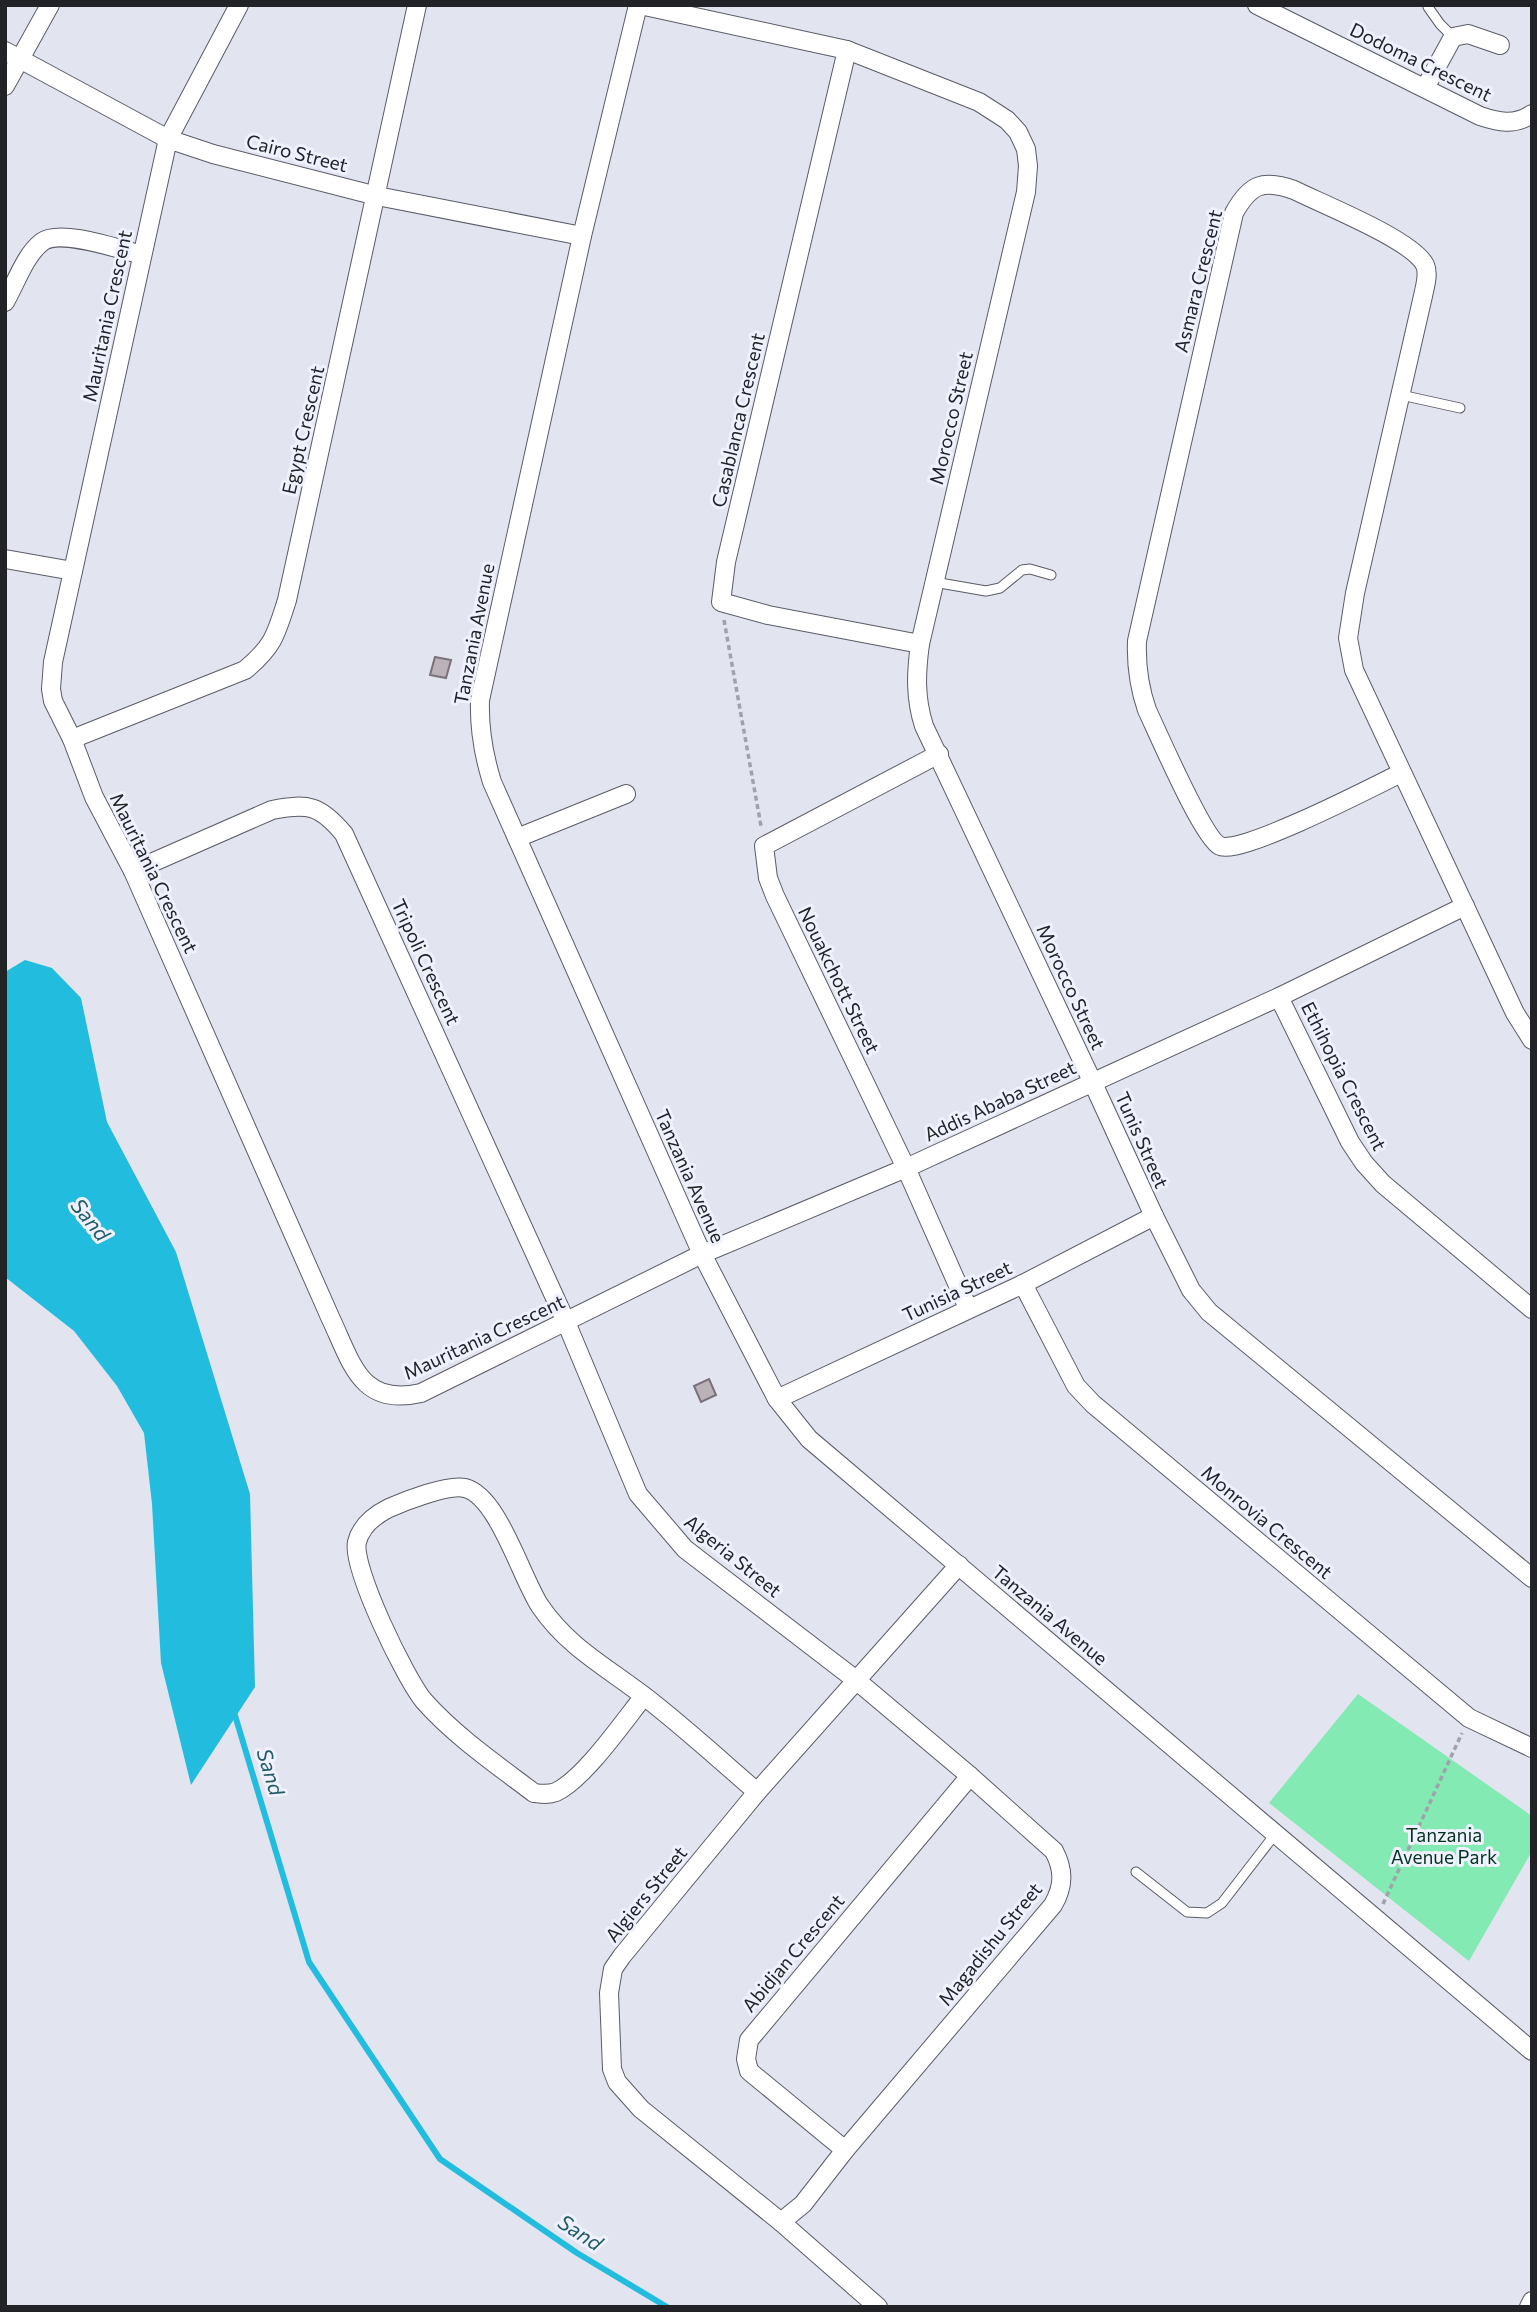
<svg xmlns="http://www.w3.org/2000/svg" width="1537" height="2312" viewBox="0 0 1537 2312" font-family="Commissioner,sans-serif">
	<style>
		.green { fill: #82eab2 }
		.water { fill: #22bdde }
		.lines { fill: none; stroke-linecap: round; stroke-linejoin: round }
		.stream { stroke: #22bdde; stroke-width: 6 }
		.building { fill: #bab1b9; stroke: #7a7179; stroke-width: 2 }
		.service-casing { stroke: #5a5c66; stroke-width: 11 }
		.minor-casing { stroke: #5a5c66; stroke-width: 20 }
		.path { stroke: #a0a2ab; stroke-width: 3.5; stroke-dasharray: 5 3.5; stroke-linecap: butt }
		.service { stroke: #fff; stroke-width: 9 }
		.minor { stroke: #fff; stroke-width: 18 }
		.labels { text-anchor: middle; stroke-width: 6; stroke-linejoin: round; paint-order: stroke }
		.street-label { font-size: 19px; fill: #212327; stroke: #eff2fe }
		.park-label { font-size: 19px; fill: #03331e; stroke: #eff2fe }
		.water-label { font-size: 21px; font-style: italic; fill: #225b69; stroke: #eff2fe }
	</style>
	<rect width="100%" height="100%" fill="#e2e4f0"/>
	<path class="green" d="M1358 1694 1532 1816V1851L1469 1961 1269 1803Z"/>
	<path class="water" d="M25 960 52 968 81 998 107 1122 176 1252 250 1494 255 1687 191 1785 161 1663 152 1504 144 1433 117 1386 74 1331 5 1277V972Z"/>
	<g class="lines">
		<path class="stream" d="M234 1712 309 1962 440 2159 577 2253 667 2307"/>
	</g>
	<g class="building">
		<path d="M435 657 451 660 446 678 430 675Z"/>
		<path d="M709 1379 716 1395 701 1402 694 1386Z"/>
	</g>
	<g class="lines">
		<g class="service-casing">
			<g id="service">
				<path d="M1428 7 1440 24 1453 37"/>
				<path d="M1401 395 1460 408"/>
				<path d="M934 582 986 591 1000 588 1022 570 1030 569 1051 575"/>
				<path d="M1136 1872 1187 1912 1207 1913 1222 1903 1276 1833"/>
			</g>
		</g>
		<g class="minor-casing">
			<g id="minor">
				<path d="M239 5 168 139 53 662 51 689 53 701 72 739 94 797 133 871 330 1317C352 1363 360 1407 421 1393L702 1254 906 1168 1279 997 1465 906"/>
				<path d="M638 5 582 236 480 700C479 729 483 753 492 782L702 1254 777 1399 809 1439 1532 2051"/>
				<path d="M640 5 847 50 979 102 1007 120 1018 132 1026 149 1028 166 1026 192 920 644C916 673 915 698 924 726L1092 1081 1154 1216 1191 1290 1209 1312 1532 1578"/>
				<path d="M1257 5 1480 116C1498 122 1514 126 1532 114"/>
				<path d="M847 50 726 562 721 602 768 615 920 644"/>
				<path d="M5 51 168 139 213 154 377 196 582 236"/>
				<path d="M5 86 50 5"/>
				<path d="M1425 88 1453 37 1468 34 1500 45"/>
				<path d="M5 302C16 283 25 255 42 242 60 228 121 250 142 255"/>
				<path d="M5 559 73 571"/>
				<path d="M72 739 245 670C273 647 276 635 287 600L417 5"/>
				<path d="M939 754 764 846 768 878 775 896 906 1168 968 1308"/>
				<path d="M1401 773C1375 786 1239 856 1220 846 1203 838 1158 733 1147 710 1139 687 1136 666 1137 641L1234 213C1250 184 1263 179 1294 190 1322 204 1413 240 1425 265 1429 274 1425 286 1423 296L1355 593 1348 638 1354 670 1515 1013 1532 1040"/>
				<path d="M517 838 626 794"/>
				<path d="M133 871 272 810C308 803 320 805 344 834L566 1322 638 1494 685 1549 856 1680 970 1776 1054 1851C1064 1870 1064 1886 1053 1905L845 2150 803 2204 781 2222"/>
				<path d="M1279 997 1350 1142 1364 1163 1383 1184 1532 1309"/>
				<path d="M1023 1284 1076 1386 1093 1404 1469 1718 1532 1748"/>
				<path d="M777 1399 1023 1284 1154 1216"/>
				<path d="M644 1696C624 1721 584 1779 556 1792 548 1795 542 1794 534 1793 497 1765 455 1736 424 1701 406 1680 351 1567 357 1542 361 1526 375 1515 389 1508 405 1501 448 1484 465 1488 498 1496 521 1577 540 1606 568 1647 605 1666 644 1696 683 1726 720 1760 757 1792"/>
				<path d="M845 2150 749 2071 746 2059 749 2040 970 1776"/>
				<path d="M878 2307 781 2222 641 2109 617 2082 612 2069 609 1993 613 1969 622 1956 757 1792 959 1565"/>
				<path d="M1529 2307 1532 2301"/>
			</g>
		</g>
		<g class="path">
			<path d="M724 620 761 826"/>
			<path d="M1383 1904 1462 1733"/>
		</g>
		<use href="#service" class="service"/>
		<use href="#minor" class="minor"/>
	</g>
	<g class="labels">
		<g class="street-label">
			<text transform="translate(1421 62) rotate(26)" y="7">Dodoma Crescent</text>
			<text transform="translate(297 153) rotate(14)" y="7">Cairo Street</text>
			<text transform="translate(1198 281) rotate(-76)" y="7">Asmara Crescent</text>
			<text transform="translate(107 316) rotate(-78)" y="7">Mauritania Crescent</text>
			<text transform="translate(951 418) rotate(-77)" y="7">Morocco Street</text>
			<text transform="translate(738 420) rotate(-77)" y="7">Casablanca Crescent</text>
			<text transform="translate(303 430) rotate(-77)" y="7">Egypt Crescent</text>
			<text transform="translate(474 634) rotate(-79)" y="7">Tanzania Avenue</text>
			<text transform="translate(154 873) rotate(64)" y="7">Mauritania Crescent</text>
			<text transform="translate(426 962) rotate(65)" y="7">Tripoli Crescent</text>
			<text transform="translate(839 980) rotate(64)" y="7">Nouakchott Street</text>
			<text transform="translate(1071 987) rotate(65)" y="7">Morocco Street</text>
			<text transform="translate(1344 1076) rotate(63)" y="7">Ethihopia Crescent</text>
			<text transform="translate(1000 1101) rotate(-25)" y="7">Addis Ababa Street</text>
			<text transform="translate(1142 1140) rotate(66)" y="7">Tunis Street</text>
			<text transform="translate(690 1176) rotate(66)" y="7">Tanzania Avenue</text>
			<text transform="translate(957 1291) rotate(-25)" y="7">Tunisia Street</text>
			<text transform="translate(484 1337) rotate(-25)" y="7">Mauritania Crescent</text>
			<text transform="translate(1267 1522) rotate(40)" y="7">Monrovia Crescent</text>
			<text transform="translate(733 1556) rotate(39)" y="7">Algeria Street</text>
			<text transform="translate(1050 1615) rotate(40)" y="7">Tanzania Avenue</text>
			<text transform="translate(646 1894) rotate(-51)" y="7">Algiers Street</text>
			<text transform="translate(990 1944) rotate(-51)" y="7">Magadishu Street</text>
			<text transform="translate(793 1953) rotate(-50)" y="7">Abidjan Crescent</text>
		</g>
		<g class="park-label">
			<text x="1444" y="1842">Tanzania<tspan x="1444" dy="22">Avenue Park</tspan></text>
		</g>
		<g class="water-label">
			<text transform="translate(90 1220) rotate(51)" y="7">Sand</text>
			<text transform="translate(270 1772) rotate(73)" y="7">Sand</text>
			<text transform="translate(580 2233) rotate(33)" y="7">Sand</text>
		</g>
	</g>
	<rect width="1537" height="2312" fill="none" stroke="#212327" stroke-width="14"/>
</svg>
